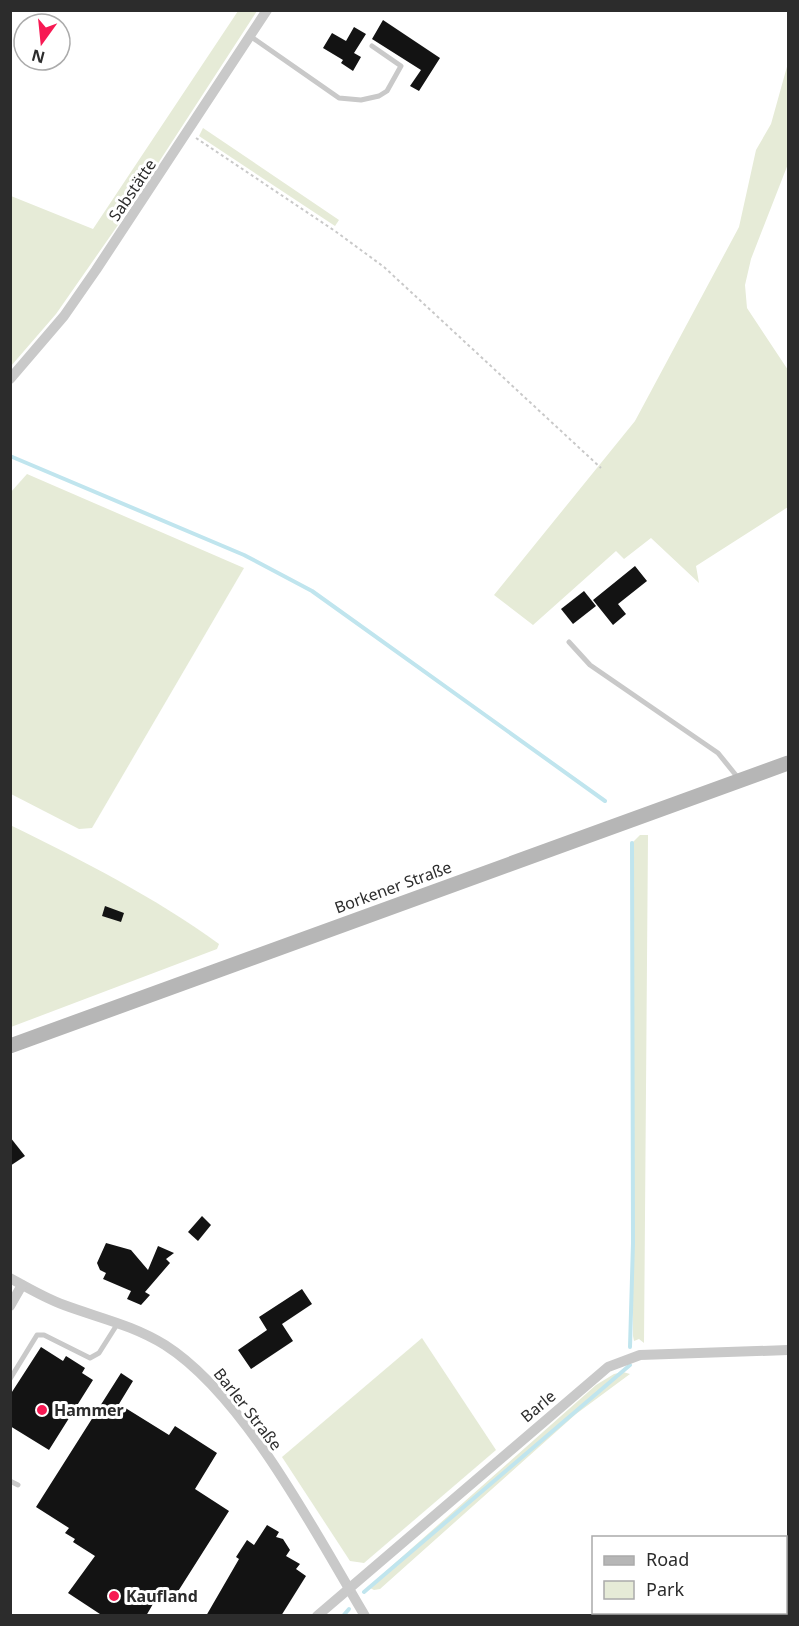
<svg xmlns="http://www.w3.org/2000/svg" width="799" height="1626" viewBox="0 0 799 1626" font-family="'Noto Sans',sans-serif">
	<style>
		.green { fill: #e6ebd7 }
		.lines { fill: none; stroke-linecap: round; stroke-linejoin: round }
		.stream { stroke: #c0e5ee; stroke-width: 4 }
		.building { fill: #131313 }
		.path { stroke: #c9c9c9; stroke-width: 2; stroke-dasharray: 3 3; stroke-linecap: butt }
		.service { stroke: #c9c9c9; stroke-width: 5 }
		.minor { stroke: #c9c9c9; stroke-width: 10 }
		.secondary { stroke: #b6b6b6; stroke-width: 15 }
		.poi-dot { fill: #f71953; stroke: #fff; stroke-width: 2 }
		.labels { text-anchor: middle; stroke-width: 6; stroke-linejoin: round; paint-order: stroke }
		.street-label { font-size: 16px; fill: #2c2c2c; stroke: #fff }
		.poi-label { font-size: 16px; font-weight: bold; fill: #2c2c2c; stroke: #fff; text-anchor: start }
	</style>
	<rect width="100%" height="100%" fill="#fff"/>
	<g class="green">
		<path d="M238 11H257L118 225 56 314 11 366V196L93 229Z"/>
		<path d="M788 63V164L751 259 745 285 747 308 788 370V507L696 566 699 583 651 538 624 559 616 551 533 625 494 595 635 421 739 227 756 150 771 124Z"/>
		<path d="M203 128 339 220 335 226 199 136Z"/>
		<path d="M27 474 244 568 92 828 79 829 11 794V492Z"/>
		<path d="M10 825C82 860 154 897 219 944L217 949 11 1027Z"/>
		<path d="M640 835H648L644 1343 639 1339 634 1341 633 1336 632 843Z"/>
		<path d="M422 1338 496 1450 364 1563 350 1561 282 1457Z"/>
		<path d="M623 1372 630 1374 576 1414 380 1589 374 1590 368 1587 596 1385 614 1374Z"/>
	</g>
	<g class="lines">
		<g class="stream">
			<path d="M10 456 244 555 312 591 605 801"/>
			<path d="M630 1347 633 1243 632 843"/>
			<path d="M364 1592 630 1365"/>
			<path d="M343 1616 349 1609"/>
		</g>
	</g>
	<g class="building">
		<path d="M383 20 440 58 419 91 410 86 421 70 372 39Z"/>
		<path d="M354 27 366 34 354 53 361 57 353 71 341 63 343 60 323 48 332 33 346 41Z"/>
		<path d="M635 566 647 581 618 604 626 614 613 625 593 600Z"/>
		<path d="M584 591 596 606 573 624 561 609Z"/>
		<path d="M105 906 124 913 121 922 102 916Z"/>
		<path d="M10 1137 25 1156 10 1166Z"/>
		<path d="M202 1216 211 1225 198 1241 188 1232Z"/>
		<path d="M106 1243 131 1250 148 1270 158 1246 174 1253 166 1259 170 1263 145 1292 150 1295 141 1305 127 1299 131 1291 103 1279 106 1273 100 1270 97 1263Z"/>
		<path d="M302 1289 312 1304 282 1324 293 1341 251 1369 238 1350 267 1330 259 1317Z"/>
		<path d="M41 1347 63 1361 66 1356 85 1368 82 1373 93 1380 49 1450 10 1426V1395Z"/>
		<path d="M121 1373 133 1381 119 1404 169 1435 175 1426 217 1453 195 1489 229 1511 170 1604 157 1597 146 1616H103L68 1593 95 1556 73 1542 75 1539 65 1533 69 1528 36 1507Z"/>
		<path d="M267 1525 279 1532 276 1537 283 1539 290 1550 286 1556 300 1564 296 1569 306 1576 281 1616H206L239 1559 236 1557 247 1540 254 1545Z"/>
	</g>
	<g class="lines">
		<path class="path" d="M196 138 335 231 384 267 601 468"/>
		<g class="service">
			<path d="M250 36 339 98 361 100 379 96 387 91 401 66 372 46"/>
			<path d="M569 642 590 665 718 753 739 779"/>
			<path d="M10 1379 37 1335H44L90 1358 99 1353 118 1323"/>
			<path d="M10 1481 18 1485"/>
		</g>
		<g class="minor">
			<path d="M10 379 64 316 96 270 267 10"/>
			<path d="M10 1278C28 1288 45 1298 64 1305 99 1318 133 1325 165 1345 245 1396 316 1534 365 1616"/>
			<path d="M10 1306 22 1285"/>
			<path d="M317 1616 608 1367 640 1355 788 1350"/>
		</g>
		<path class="secondary" d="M10 1046 788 763"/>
	</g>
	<g class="poi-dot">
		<circle cx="42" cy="1410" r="6"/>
		<circle cx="114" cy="1596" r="6"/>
	</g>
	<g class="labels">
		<g class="street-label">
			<text transform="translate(132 190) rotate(-56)" y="6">Sabstätte</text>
			<text transform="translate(393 887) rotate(-20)" y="6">Borkener Straße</text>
			<text transform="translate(538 1406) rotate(-40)" y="6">Barle</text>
			<text transform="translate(248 1409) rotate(52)" y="6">Barler Straße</text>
		</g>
		<g class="poi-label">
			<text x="54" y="1416">Hammer</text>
			<text x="126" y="1602">Kaufland</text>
		</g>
	</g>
	<rect width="799" height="1626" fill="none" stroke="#2c2c2c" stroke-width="24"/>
	<rect x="592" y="1536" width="195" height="78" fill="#ffffff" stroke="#ababab" stroke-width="1.5"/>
	<rect x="604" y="1556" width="30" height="9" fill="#b6b6b6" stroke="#ababab" stroke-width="1.5"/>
	<text x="646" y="1566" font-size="18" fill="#2c2c2c">Road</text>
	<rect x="604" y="1581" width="30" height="18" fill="#e6ebd7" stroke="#ababab" stroke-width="1.5"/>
	<text x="646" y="1596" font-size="18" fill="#2c2c2c">Park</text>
	<g transform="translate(42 42) rotate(195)"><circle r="28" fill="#ffffff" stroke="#ababab" stroke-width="1.5"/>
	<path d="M0-4.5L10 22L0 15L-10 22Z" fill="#f71953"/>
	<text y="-9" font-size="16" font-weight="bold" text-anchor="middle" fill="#2c2c2c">N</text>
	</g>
</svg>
